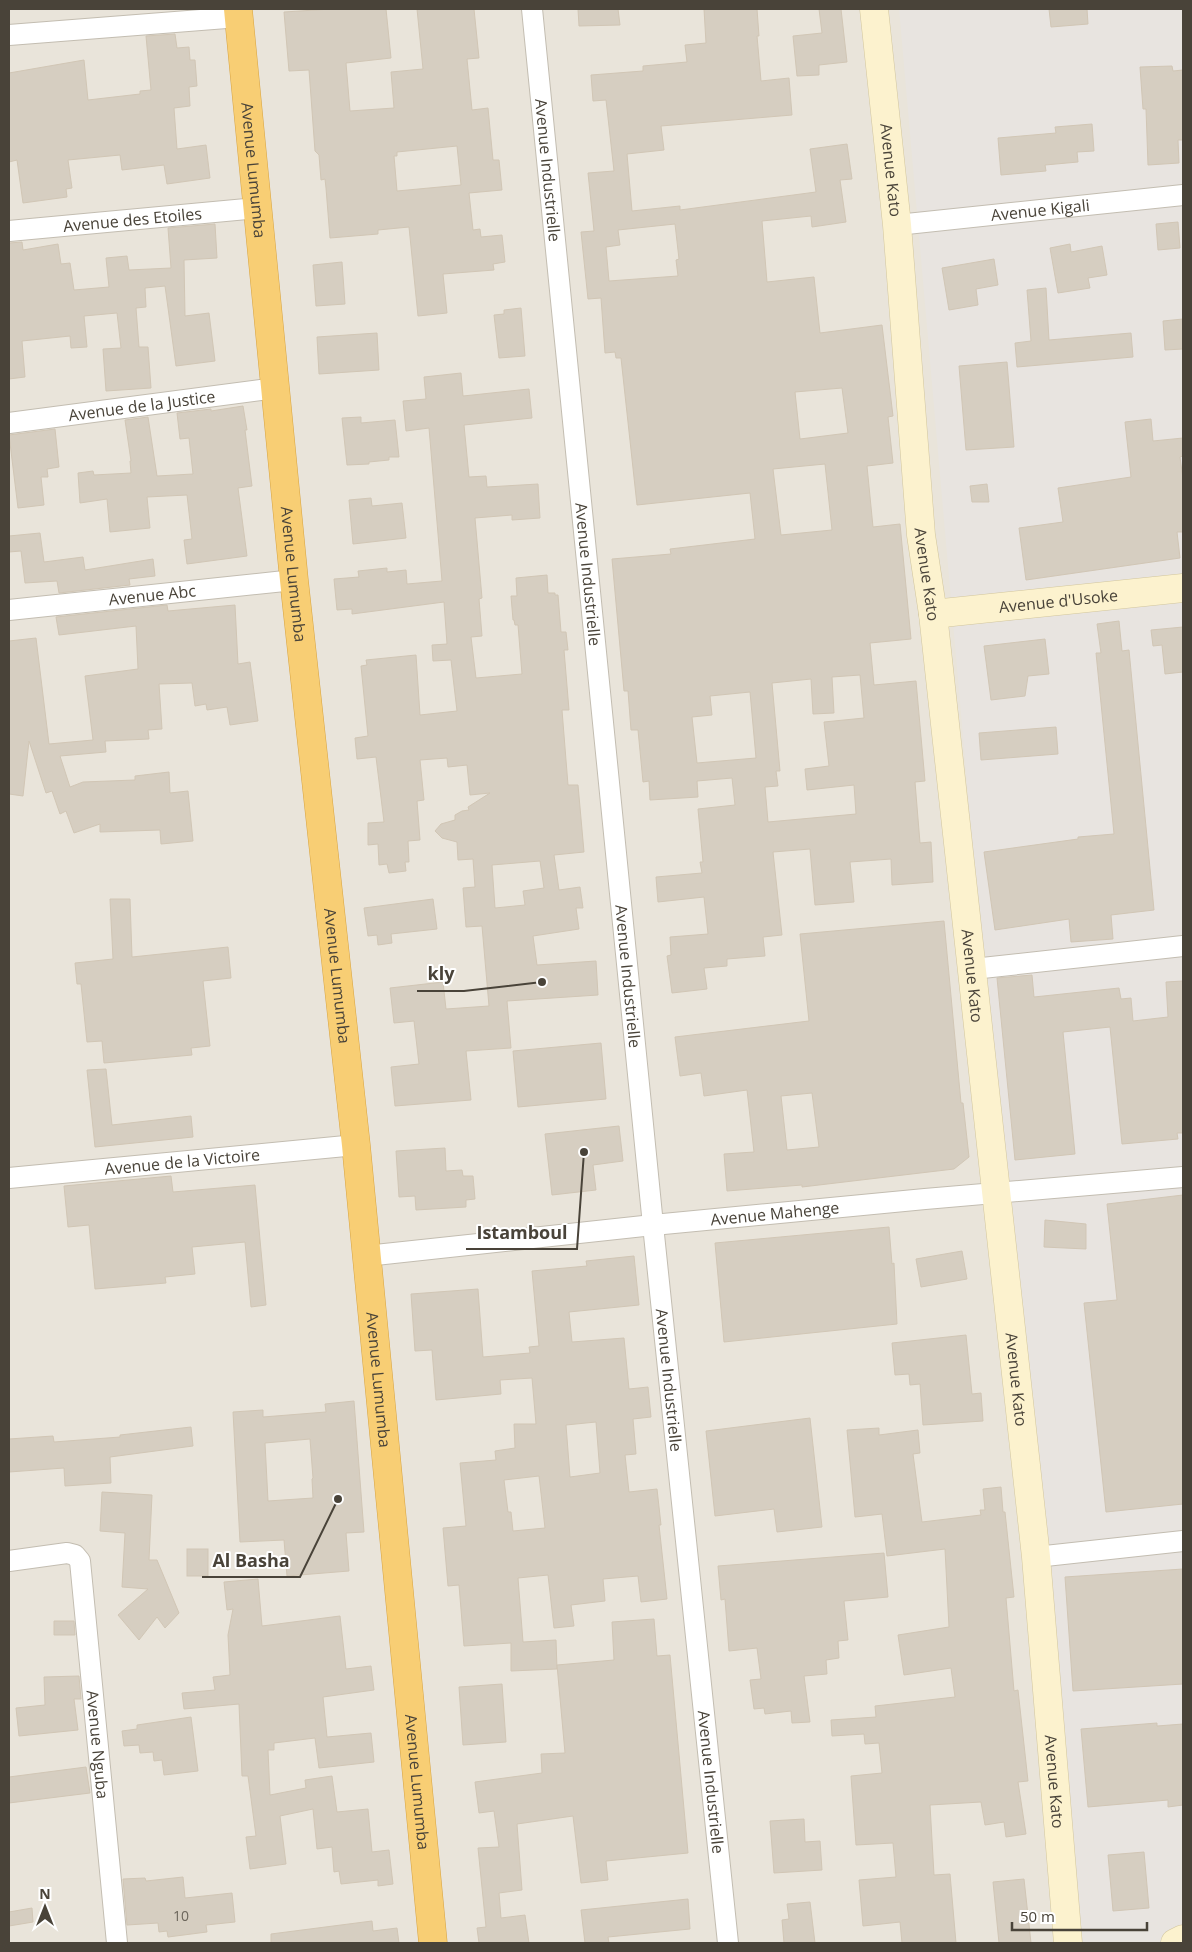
<svg xmlns="http://www.w3.org/2000/svg" width="1192" height="1952" viewBox="0 0 1192 1952" font-family="'Open Sans',sans-serif">
	<style>
		.residential { fill: #e9e4da }
		.industrial { fill: #e8e4e0 }
		.building { fill: #d6cec1; stroke: #d1c6b5; fill-rule: evenodd }
		.lines { fill: none; stroke-linecap: round; stroke-linejoin: round }
		.street-casing { stroke: #c3bdb1; stroke-width: 22 }
		.secondary-casing { stroke: #d2c69d; stroke-width: 29 }
		.highway-casing { stroke: #d7a443; stroke-width: 29 }
		.street { stroke: #fff; stroke-width: 20 }
		.secondary { stroke: #fcf2ce; stroke-width: 28 }
		.highway { stroke: #f8ce74; stroke-width: 28 }
		.labels { text-anchor: middle; stroke-width: 4; stroke-linejoin: round; paint-order: stroke }
		.number-label { font-size: 14px; fill: #6c665b }
		.street-label { font-size: 16px; fill: #494339; stroke: #fff }
		.leader { fill: none; stroke: #494339; stroke-width: 2 }
		.callout-dot { fill: #494339; stroke: #fff; stroke-width: 2 }
		.callout-label { font-size: 18px; text-anchor: middle; font-weight: bold; fill: #494339; stroke: #fff; stroke-width: 4; stroke-linejoin: round; paint-order: stroke }
	</style>
	<rect width="100%" height="100%" fill="#f5f2eb"/>
	<rect class="residential" x="9" y="9" width="1174" height="1934"/>
	<path class="industrial" d="M899 9H1183V1943H1069Z"/>
	<g class="building">
		<path d="M331 9H386L391 58 346 63 350 111 394 108 391 72 423 69 417 9H474L479 58 467 59 472 110 488 108 493 160H499L502 190 469 193 473 230 480 229 481 237 502 235 505 262 493 264 494 270 443 274 447 313 418 316 409 227 378 230V234L330 238 326 188 325 179 321 180 319 155 315 151 309 70 289 71 284 12ZM457 146 461 185 397 191 394 156H397V152Z"/>
		<path d="M578 9H618L620 25 579 26Z"/>
		<path d="M704 9H757L759 36H757L761 81 789 78 792 115 661 126 664 150 627 154 632 211 680 206V210L816 192 810 149 847 144 852 179 840 180 846 222 812 227 811 216 762 221 767 282 814 277 820 333 882 325 893 416 888 417 893 463 867 466 873 527 900 524 911 639 870 643 874 685 916 681 925 781 915 782 920 843 931 842 933 882 892 885 891 859 850 862 854 902 815 905 810 849 773 852 782 935 763 937 765 956 727 959V966L704 968 707 989 672 993 667 956 671 955 670 937 708 934 704 897 658 902 656 877 702 873 700 862H703L698 809 735 805 732 778 697 781 698 797 650 800 649 781 643 782 638 730H631L628 691H624L612 559 671 554 670 549 755 539 750 493 637 505 621 358H616L615 352 605 353 601 298 588 299 581 232 594 231 588 173 614 171 606 100 593 101 591 75 643 71V66L687 62 685 45 706 43ZM675 224 679 259 676 260 678 276 609 281 606 247 620 245 618 230ZM842 388 848 433 800 439 795 392ZM825 464 832 530 781 535 773 469ZM860 675 864 718 824 722 829 766 805 769 807 790 854 785 856 814 768 822 765 787 778 786 776 771H780L772 683 811 679 813 714 834 713 832 677ZM750 692 756 758 697 763 692 717 712 715 710 696Z"/>
		<path d="M819 9H841L847 62 819 65V75L797 76 793 36 822 33Z"/>
		<path d="M1049 9H1087L1088 24 1051 27Z"/>
		<path d="M175 34 177 48 189 47 190 60H195L197 86 189 87 190 106 174 108 177 149 206 145 210 178 167 184 164 165 122 170 120 155 68 160 72 188 66 189 67 197 23 203 17 160 9 162V73L84 60 88 100 140 94V91L151 90 146 36Z"/>
		<path d="M1172 66 1173 71 1183 70V140H1178L1179 163 1148 165 1146 109H1143L1140 67Z"/>
		<path d="M1092 124 1094 151 1077 152 1078 162 1045 165 1046 171 1001 175 998 138 1056 133 1055 127Z"/>
		<path d="M1178 222 1180 248 1158 250 1156 224Z"/>
		<path d="M215 224 217 258 184 260 185 316 209 313 215 361 176 366 165 286 145 288 146 307 136 308 139 347H148L151 388 106 391 103 349 121 348 117 313 84 316 87 347 71 348 70 336 22 341 25 377 9 379V243L22 242 23 250 58 244 61 264 70 263 74 290 109 287 106 258 127 256 129 270 171 268 168 228Z"/>
		<path d="M1070 244 1071 252 1102 246 1107 275 1088 278 1090 288 1058 293 1050 248Z"/>
		<path d="M994 259 998 285 976 289 978 305 949 310 942 268Z"/>
		<path d="M342 262 345 304 316 306 313 265Z"/>
		<path d="M1046 288 1049 340 1131 333 1133 357 1017 367 1015 343 1031 341 1027 290Z"/>
		<path d="M521 308 525 356 499 358 494 315 504 314V310Z"/>
		<path d="M1183 319V349L1165 350 1163 321Z"/>
		<path d="M377 333 379 370 319 374 317 337Z"/>
		<path d="M1007 362 1014 447 966 450 959 366Z"/>
		<path d="M461 373 463 396 529 389 532 418 464 425 469 477 486 476 487 487 538 484 540 518 512 520V515L475 518 482 598 479 599 482 636 471 637 476 678 522 674 518 625H515L514 620H513L511 596H517L516 578 547 575 548 593H555V595H558L561 632H566L568 650H564L569 710H562L568 785H578L584 852 554 855 559 890 580 887 583 908H576L579 929 533 936 537 965 596 961 598 995 507 1001 511 1048 466 1051 471 1100 395 1106 391 1067 419 1064 414 1021 394 1023 390 988 443 982 446 1009 489 1006 482 926 466 927 463 888 475 887 473 859 458 860 457 842 442 838 435 831 441 824 455 820V815L462 811 469 810 468 807 490 793 470 795 467 765 448 767 447 758 420 760 424 800 417 801 420 840 408 841 409 862H405L406 871 389 873 387 864 379 865 378 844 368 845V823L384 822 376 757 357 759 355 738 368 736 361 666 367 665 366 660 416 655 420 715 457 711 451 660 433 661 432 645 447 644 444 602 352 614V609L337 610 334 579 359 577 358 571 387 568V572L406 570 407 584 442 581 429 428 406 431 403 401 426 399 424 377ZM540 861 544 888 523 891 525 905 495 908 492 865Z"/>
		<path d="M243 406 247 430H245L252 486 238 488 247 556 187 564 184 540 192 539 187 495 147 497 150 528 110 532 107 499 80 503 78 473 93 471 94 475 131 473 130 461H131L125 420 148 417 157 476 193 474 189 438 180 439 177 413 211 409V411Z"/>
		<path d="M361 417V423L395 420 399 457H389V460L369 462V464L347 465 342 418Z"/>
		<path d="M1151 419 1153 441 1183 438V456L1180 457 1183 479V532H1177L1180 558 1026 580 1019 528 1063 522 1058 488 1131 477 1125 422Z"/>
		<path d="M55 429 59 467 47 469 48 477H41L44 505 18 508 9 435Z"/>
		<path d="M987 484 989 502H972L970 486Z"/>
		<path d="M371 498 372 506 402 503 406 538 353 544 349 500Z"/>
		<path d="M40 533 44 562 83 557 85 570 153 559 155 576 129 579 130 585 59 593 57 581 25 583 21 551 9 552V536Z"/>
		<path d="M167 605 168 611 235 605 238 664 250 662 258 721 230 725 227 707 207 710 206 704 195 706 192 683 159 684 162 729 148 730 149 739 105 741 106 752 60 756 70 787 83 782 135 780V776L169 772 170 793 188 791 193 841 161 844 160 830 100 832V824L74 833 66 811 60 814 52 791 46 793 29 741 23 796 9 794V641L36 638 49 744 93 740 85 676 138 669 136 626 59 635 56 617Z"/>
		<path d="M1119 621 1122 651 1129 650 1154 910 1111 915 1113 939 1071 942 1069 919 995 930 984 852 1078 839V837L1114 834 1096 653H1101L1097 624Z"/>
		<path d="M1183 627V672L1165 674 1162 645 1153 646 1151 630Z"/>
		<path d="M1045 639 1049 674 1028 676 1025 696 991 700 984 646Z"/>
		<path d="M1056 727 1058 754 981 760 979 733Z"/>
		<path d="M110 899H130L132 957 228 947 231 978 203 981 210 1046 191 1048 192 1055 104 1063 102 1041 87 1042 81 984H77L75 963 113 959Z"/>
		<path d="M433 899 437 929 391 934 392 943 378 945 377 935 368 936 364 908Z"/>
		<path d="M944 921 961 1103H963L969 1157 954 1169 802 1187V1185L727 1191 724 1154 754 1152 747 1090 704 1096 701 1073 680 1076 675 1037 809 1021 800 934ZM812 1093 819 1147 787 1150 781 1096Z"/>
		<path d="M1032 975 1034 997 1119 988 1121 999 1131 998 1133 1021 1168 1017 1166 982 1183 981V1133H1177L1178 1139 1122 1144 1110 1027 1063 1032 1075 1154 1015 1160 997 978Z"/>
		<path d="M601 1043 606 1099 518 1107 513 1051Z"/>
		<path d="M106 1069 112 1125 191 1116 193 1137 95 1147 87 1070Z"/>
		<path d="M619 1126 623 1161 593 1165 596 1190 552 1195 545 1134Z"/>
		<path d="M445 1148 446 1171 462 1170 463 1176H473L475 1199 466 1200V1207L416 1210 415 1196 399 1197 396 1151Z"/>
		<path d="M171 1176 173 1192 255 1185 266 1305 251 1307 245 1242 192 1247 195 1274 165 1277 166 1283 95 1289 89 1225 68 1227 64 1186Z"/>
		<path d="M1183 1195V1504L1106 1512 1084 1303 1117 1300 1107 1204Z"/>
		<path d="M1045 1220 1086 1224V1249L1044 1247Z"/>
		<path d="M889 1227 892 1264 894 1263 897 1324 724 1342 715 1243Z"/>
		<path d="M962 1251 967 1279 921 1287 916 1259Z"/>
		<path d="M634 1256 639 1305 569 1312 572 1342 624 1338 629 1389 648 1387 651 1417 633 1419 636 1454 625 1455 629 1492 657 1489 661 1525H659L667 1599 641 1602 638 1576 603 1579 605 1601 571 1605 574 1626 554 1628 548 1575 518 1578 523 1642 556 1640 557 1669 511 1671V1643L464 1646 459 1585 448 1586 443 1528 466 1526 460 1463 496 1460 495 1451 515 1448 514 1424H536L532 1378 500 1380 501 1394 436 1400 432 1350 415 1351 411 1294 478 1289 483 1357 530 1353 529 1347 539 1346 532 1271 587 1266 586 1261ZM596 1422 600 1473 570 1477 566 1425ZM539 1476 545 1528 513 1531 511 1512H508L504 1480Z"/>
		<path d="M966 1335 972 1394 981 1393 983 1421 923 1425 920 1384 910 1385 909 1374 895 1375 892 1343Z"/>
		<path d="M354 1401 364 1532 346 1533 349 1571 287 1576 284 1540 240 1542 233 1412 263 1410V1417L326 1412 325 1404ZM310 1439 313 1478 312 1479 313 1498 268 1501 265 1443Z"/>
		<path d="M810 1418 822 1527 777 1532 774 1509 715 1516 706 1431Z"/>
		<path d="M191 1427 193 1446 110 1457 111 1483 65 1486 64 1468 9 1472V1439L53 1436 54 1442 120 1437V1435Z"/>
		<path d="M879 1428V1435L918 1430 920 1453 913 1454 922 1522 981 1515 980 1510H985L983 1489 1001 1487 1003 1512H1005L1014 1597 1006 1598 1014 1691 1018 1690 1028 1781 1018 1782 1026 1834 1006 1837 1004 1822 985 1825 981 1802 930 1805 934 1875 950 1874 956 1943H902L900 1922 863 1926 859 1880 896 1877 893 1843 856 1845 851 1776 882 1773 879 1743 865 1744 864 1734 832 1736 831 1720 876 1717 875 1706 955 1697 951 1668 904 1675 898 1635 949 1627 945 1549 887 1556 882 1514 855 1517 847 1430Z"/>
		<path d="M102 1492 152 1495 149 1560H157L179 1613 165 1628 157 1617 139 1640 118 1615 148 1589 122 1587 125 1533 100 1531Z"/>
		<rect x="187" y="1549" width="21" height="27"/>
		<path d="M884 1553 888 1597 844 1601 848 1640 838 1641 839 1658 826 1660 827 1674 804 1676 810 1722 792 1723 791 1711 765 1714 764 1708 754 1709 750 1680 761 1679 757 1648 729 1651 725 1599 721 1600 718 1566Z"/>
		<path d="M1183 1569V1684L1073 1691 1065 1577Z"/>
		<path d="M258 1579 262 1626 340 1616 346 1669 371 1666 374 1690 323 1697 327 1737 371 1733 374 1762 319 1768 315 1738 274 1743V1750H268L270 1795 306 1788 305 1780 332 1776 337 1812 368 1809 372 1852 389 1850 393 1884 378 1886V1880L341 1884 339 1871 334 1872 332 1847 317 1849 313 1809 280 1816 286 1864 250 1869 246 1837 256 1836 248 1776H242L239 1704 184 1709 182 1693 215 1690 213 1677 230 1675 228 1635 233 1609 227 1610 224 1582Z"/>
		<path d="M654 1619 657 1656 670 1655 688 1853 606 1861 608 1880 581 1883 573 1816 517 1824 522 1890 499 1893 501 1918 525 1915 529 1943H479L477 1928 486 1927 478 1848 499 1847 494 1811 479 1813 475 1782 542 1773 541 1754 565 1753 557 1665 614 1660 612 1622Z"/>
		<path d="M54 1621H74L75 1635H54Z"/>
		<path d="M79 1676 81 1699H74L78 1730 19 1736 16 1708 45 1705 44 1677Z"/>
		<path d="M502 1684 506 1742 463 1745 459 1687Z"/>
		<path d="M191 1717 198 1771 164 1775 162 1760 154 1761 153 1752 140 1753 139 1745 124 1746 122 1731 137 1729V1725Z"/>
		<path d="M1157 1723V1726L1183 1724V1805L1168 1807V1800L1088 1807 1081 1729Z"/>
		<path d="M86 1767 90 1793 9 1803V1777Z"/>
		<path d="M804 1819 805 1842 820 1841 822 1870 774 1873 770 1821Z"/>
		<path d="M1144 1852 1149 1908 1113 1911 1108 1855Z"/>
		<path d="M183 1877 185 1898 232 1893 235 1922 206 1925 207 1932 168 1937 167 1931 159 1932 158 1923 127 1925 123 1879 145 1878 146 1881Z"/>
		<path d="M1024 1879 1031 1943H999L993 1882Z"/>
		<path d="M688 1899 690 1929 608 1937 609 1943H585L581 1910Z"/>
		<path d="M810 1902 815 1943H784L782 1920 789 1919 787 1904Z"/>
		<path d="M32 1908 33 1922 9 1926V1912Z"/>
		<path d="M372 1921 373 1931 397 1928 399 1943H271V1934Z"/>
	</g>
	<g class="lines">
		<g class="street-casing">
			<g id="street">
				<path id="s1" d="M532 9 653 1225 728 1943"/>
				<path d="M9 35 239 17"/>
				<path id="s2" d="M897 225 1183 195"/>
				<path id="s3" d="M9 231 257 208"/>
				<path id="s4" d="M9 423 276 388"/>
				<path id="s5" d="M9 610 294 580"/>
				<path d="M973 969 1183 946"/>
				<path id="s6" d="M9 1178 356 1145"/>
				<path id="s7" d="M366 1256 653 1225 925 1199 1183 1177"/>
				<path d="M1036 1557 1183 1541"/>
				<path id="s8" d="M9 1561 67 1553 75 1555 80 1561 117 1943"/>
			</g>
		</g>
		<g class="secondary-casing">
			<g id="secondary">
				<path id="s9" d="M874 9 897 225 921 535 933 614 1036 1557 1068 1943"/>
				<path id="s10" d="M933 614 1183 588"/>
				<path d="M1175 1943 1183 1939"/>
			</g>
		</g>
		<g class="highway-casing">
			<g id="highway">
				<path id="s11" d="M238 9 294 580 356 1145 433 1943"/>
			</g>
		</g>
		<use href="#street" class="street"/>
		<use href="#secondary" class="secondary"/>
		<use href="#highway" class="highway"/>
	</g>
	<g class="labels">
		<g class="number-label">
			<text x="181" y="1921">10</text>
		</g>
		<g class="street-label">
			<text dy="6" stroke="none"><textPath href="#s11" startOffset="162">Avenue Lumumba</textPath></text>
			<text dy="6" stroke="none"><textPath href="#s1" startOffset="162">Avenue Industrielle</textPath></text>
			<text dy="6" stroke="none"><textPath href="#s9" startOffset="162">Avenue Kato</textPath></text>
			<text dy="6" stroke="none"><textPath href="#s2" startOffset="144">Avenue Kigali</textPath></text>
			<text dy="6" stroke="none"><textPath href="#s3" startOffset="124">Avenue des Etoiles</textPath></text>
			<text dy="6" stroke="none"><textPath href="#s4" startOffset="134">Avenue de la Justice</textPath></text>
			<text dy="6" stroke="none"><textPath href="#s11" startOffset="568">Avenue Lumumba</textPath></text>
			<text dy="6" stroke="none"><textPath href="#s1" startOffset="568">Avenue Industrielle</textPath></text>
			<text dy="6" stroke="none"><textPath href="#s9" startOffset="568">Avenue Kato</textPath></text>
			<text dy="6" stroke="none"><textPath href="#s5" startOffset="144">Avenue Abc</textPath></text>
			<text dy="6" stroke="none"><textPath href="#s10" startOffset="126">Avenue d'Usoke</textPath></text>
			<text dy="6" stroke="none"><textPath href="#s11" startOffset="972">Avenue Lumumba</textPath></text>
			<text dy="6" stroke="none"><textPath href="#s1" startOffset="972">Avenue Industrielle</textPath></text>
			<text dy="6" stroke="none"><textPath href="#s9" startOffset="972">Avenue Kato</textPath></text>
			<text dy="6" stroke="none"><textPath href="#s6" startOffset="174">Avenue de la Victoire</textPath></text>
			<text dy="6" stroke="none"><textPath href="#s7" startOffset="411">Avenue Mahenge</textPath></text>
			<text dy="6" stroke="none"><textPath href="#s9" startOffset="1378">Avenue Kato</textPath></text>
			<text dy="6" stroke="none"><textPath href="#s11" startOffset="1378">Avenue Lumumba</textPath></text>
			<text dy="6" stroke="none"><textPath href="#s1" startOffset="1378">Avenue Industrielle</textPath></text>
			<text dy="6" stroke="none"><textPath href="#s8" startOffset="259">Avenue Nguba</textPath></text>
			<text dy="6" stroke="none"><textPath href="#s11" startOffset="1782">Avenue Lumumba</textPath></text>
			<text dy="6" stroke="none"><textPath href="#s1" startOffset="1782">Avenue Industrielle</textPath></text>
			<text dy="6" stroke="none"><textPath href="#s9" startOffset="1782">Avenue Kato</textPath></text>
		</g>
	</g>
	<path class="leader" d="M542 982L464 991H417M584 1152L577 1249H466M338 1499L300 1577H202"/>
	<g class="callout-dot">
		<circle cx="542" cy="982" r="5"/>
		<circle cx="584" cy="1152" r="5"/>
		<circle cx="338" cy="1499" r="5"/>
	</g>
	<g class="callout-label">
		<text x="441" y="980">kly</text>
		<text x="522" y="1239">Istamboul</text>
		<text x="251" y="1567">Al Basha</text>
	</g>
	<rect width="1192" height="1952" fill="none" stroke="#494339" stroke-width="20"/>
	<g transform="translate(45 1907)" stroke="#ffffff" stroke-width="4" paint-order="stroke">
	<path d="M0-4L9 19L0 12L-9 19Z" fill="#494339"/>
	<text y="-8" font-size="14" font-weight="bold" text-anchor="middle" fill="#494339">N</text>
	</g>
	<path d="M1012 1922v8h135v-8" fill="none" stroke="#494339" stroke-width="2.5"/>
	<text x="1020" y="1922" font-size="15" fill="#494339" stroke="#ffffff" stroke-width="4" paint-order="stroke">50 m</text>
</svg>
